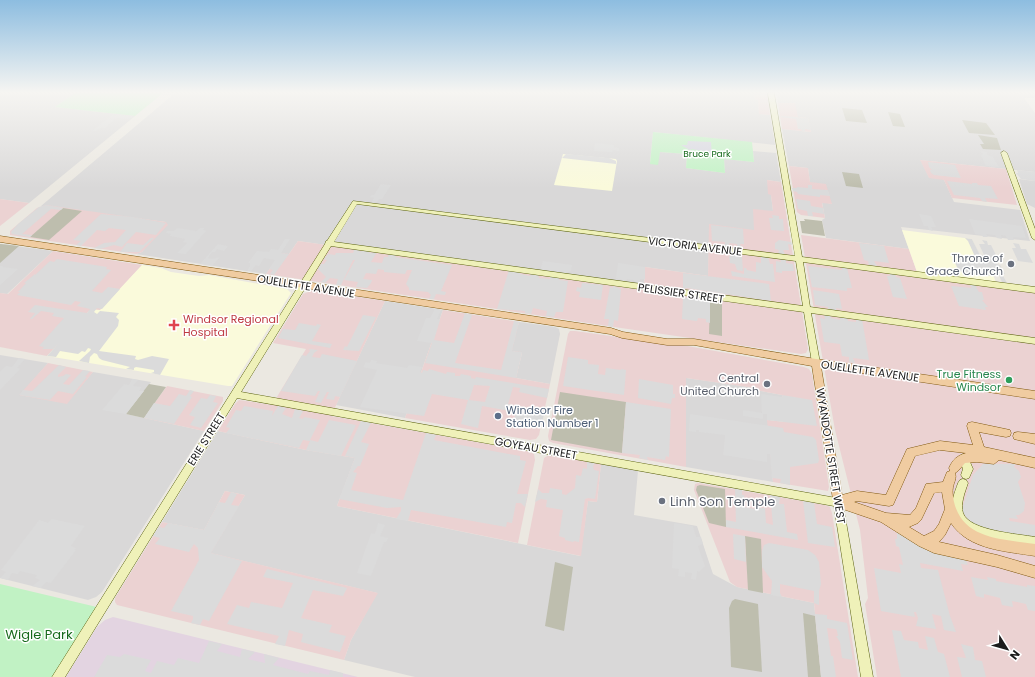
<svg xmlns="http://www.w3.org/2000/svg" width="1035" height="677" viewBox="0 0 1035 677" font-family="Poppins,sans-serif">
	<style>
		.residential { fill: #d9d8d8 }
		.commercial { fill: #ebd2d2 }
		.industrial { fill: #e3d4e1 }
		.education { fill: #fafadb }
		.construction { fill: #bebeae }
		.park { fill: #c1f2c4 }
		.parking { fill: #dbdbdb; fill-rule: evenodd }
		.plaza { fill: #d6d6e1 }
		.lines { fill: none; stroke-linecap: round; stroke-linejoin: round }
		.secondary-casing { stroke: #5c6310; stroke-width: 1 }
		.primary-casing { stroke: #815910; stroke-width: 1 }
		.secondary { fill: #eff1b9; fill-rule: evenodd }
		.primary { fill: #f0cca1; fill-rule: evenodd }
		.worship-dot { fill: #6b7280; stroke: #fff; stroke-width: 1.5 }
		.health-dot { fill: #e0444e; stroke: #fff; stroke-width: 1.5 }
		.leisure-dot { fill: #2e9e5b; stroke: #fff; stroke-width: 1.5 }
		.service-dot { fill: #5c6f8a; stroke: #fff; stroke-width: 1.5 }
		.labels { text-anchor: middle; stroke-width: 3; stroke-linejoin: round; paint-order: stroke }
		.far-park-label { font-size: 9px; fill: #176a1c; stroke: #fff }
		.street-label { font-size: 11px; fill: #1b1b1b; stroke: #fff }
		.worship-label { font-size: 11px; fill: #5b616d; stroke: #fff; text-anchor: end }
		.health-label { font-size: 11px; fill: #be3a42; stroke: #fff; text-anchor: start }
		.leisure-label { font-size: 11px; fill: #27864d; stroke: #fff; text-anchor: end }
		.service-label { font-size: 11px; fill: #4e5e75; stroke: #fff; text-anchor: start }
		.near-worship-label { font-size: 13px; fill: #5b616d; stroke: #fff; text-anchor: start }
		.near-park-label { font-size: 13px; fill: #176a1c; stroke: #fff }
	</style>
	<rect width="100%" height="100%" fill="#ebe8e1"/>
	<g class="residential">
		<path d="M0 93H75L55 107 135 116 29 203 0 199Z"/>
		<path d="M175 93H754L755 99 758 100 759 114 770 115 775 145 653 132 650 163 660 152 687 154 686 168 725 173 724 159 754 162 753 151 776 153 781 182 767 180 771 195 773 211 754 230 709 248 708 276 645 267 644 290 298 241 289 254 276 260 266 274 136 254 142 252 166 222 41 206Z"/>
		<path d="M776 93H1035V98H1024L1035 113V172L920 160 944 180 954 202 1020 210 1030 241 901 227 909 249 826 238 822 220 825 218 822 202 832 204 810 182 808 168 789 166 782 129 811 132 808 118 798 117 780 103H778Z"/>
		<path d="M1019 179 1035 181V208L1027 204Z"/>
		<path d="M0 244 53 251 7 294 0 293Z"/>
		<path d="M385 301 443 310 405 418 336 405Z"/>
		<path d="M519 322 555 327 559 329 560 334 550 384 516 378 522 353 511 351Z"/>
		<path d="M0 355 48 363 20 395 66 403 93 372 151 382 126 414 204 431 102 592 96 597 88 600 0 578Z"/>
		<path d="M686 378 756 388 761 391 782 395 783 398 768 425 773 482 686 467Z"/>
		<path d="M218 431 306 450 355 458 337 506 580 556 588 501 597 502 601 464 638 471 634 515 697 526 713 574 737 587 814 603 821 677H415L344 660 351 640 377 593 210 553 245 495 225 491 204 530 162 522Z"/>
	</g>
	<g class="commercial">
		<path d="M754 93H767L770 115 759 114 758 100 755 99Z"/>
		<path d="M778 103H795L798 117 808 118 811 132 782 129Z"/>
		<path d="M920 160 1006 169 1017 205 952 198 944 180 929 178Z"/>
		<path d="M789 166 808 168 810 182 826 184 832 204 822 203 825 218 801 215 797 212Z"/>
		<path d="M767 180 781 182 808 349 806 353 801 354 621 328 266 274 281 253 289 254 298 241 644 290 645 267 708 276 709 224 754 230 753 209 773 211 771 195 768 194Z"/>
		<path d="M0 199 29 203 0 226Z"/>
		<path d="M46 205 166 222 168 225 142 252 136 254 10 235V231L37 208Z"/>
		<path d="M801 235 909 249 917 272 1035 287V677H877L865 604 868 598 860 530 835 430Z"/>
		<path d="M53 251 142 265 100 311 91 309 47 356 0 347V293L8 294Z"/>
		<path d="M313 290 385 301 331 416 527 451 534 454 535 460 518 543 337 506 355 458 306 450 218 431 235 404 239 400 272 405 306 349 273 343 303 294Z"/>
		<path d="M443 310 519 322 512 351 522 352 516 378 550 384 539 435 536 439 530 440 405 418Z"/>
		<path d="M570 331H575L654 342H665L804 367 809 369 812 374 829 487 828 491 773 482 767 420 786 422 783 398 782 395 761 391 756 390 755 388 686 378V467L553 443 549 441 548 436 568 334Z"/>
		<path d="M48 363 93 372 67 404 19 395Z"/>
		<path d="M167 386 223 397V401L204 431 144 418Z"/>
		<path d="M549 455 601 464 597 502 588 501 581 556 527 545 544 458Z"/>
		<path d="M698 483 825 505 830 507 832 513 858 677H821L814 603 737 587 730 582 694 490 695 484Z"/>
		<path d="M225 491 245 495 211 553 378 593 351 640 344 660 117 605 115 602V598L162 522 204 530Z"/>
	</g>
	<path class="industrial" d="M113 617 358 677H66L97 627 105 620Z"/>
	<g class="education">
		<path d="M563 154 616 159 617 161 612 191 554 185Z"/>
		<path d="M902 230 972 239 981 258 986 259 996 282 917 272Z"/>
		<path d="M142 265 161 268 171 272 199 276 209 275 287 289 291 293 232 386H228L47 356 91 309 100 310Z"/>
	</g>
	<g class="construction">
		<path d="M842 108 862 110 867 123 846 121Z"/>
		<path d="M888 112 900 114 905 127 893 126Z"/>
		<path d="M962 120 986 123 995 135 969 133Z"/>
		<path d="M978 135 997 138 1001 150 983 149 980 144H984Z"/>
		<path d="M842 172 859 174 863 188 846 186Z"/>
		<path d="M63 208 82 211 49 240 30 237Z"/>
		<path d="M804 219 822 221 825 236 802 233 800 221H805Z"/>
		<path d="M0 244H1L19 246 0 263Z"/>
		<path d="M710 301 722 303V336L709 334Z"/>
		<path d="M149 384 166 387 144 418 126 414Z"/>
		<path d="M560 392 626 402 622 453 551 440Z"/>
		<path d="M700 485 725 489 726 527 709 523 696 490 697 486Z"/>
		<path d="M745 536 761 539 763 593 748 590Z"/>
		<path d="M555 562 573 567 564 631 545 626Z"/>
		<path d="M735 599 758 604 762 672 731 667 729 608 732 601Z"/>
		<path d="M803 613 815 616 821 677H808Z"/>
	</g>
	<g class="park">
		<path d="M75 93H163L135 116 55 107Z"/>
		<path d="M653 132 752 142 754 162 724 159 725 173 686 168 687 154 660 152 658 165 650 164Z"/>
		<path d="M0 584 101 608 58 677H0Z"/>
	</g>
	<g class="parking">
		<path d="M113 114 135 116 128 119 117 118 105 128 102 127 96 131H92Z"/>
		<path d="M781 116 808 118 811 130 805 129V131H802L801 129H798L796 119 781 117Z"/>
		<path d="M595 143 614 145V147L619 148V151L613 150 612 152 594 151Z"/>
		<path d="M980 151 987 152V155L993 157 999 167 986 166 981 155 983 154Z"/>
		<path d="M566 154 609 158 616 161V164L562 158Z"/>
		<path d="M928 162 955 165 961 178 934 175 931 173 930 170H932L929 167Z"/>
		<path d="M1017 170 1035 172V181L1021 179 1016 173H1018Z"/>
		<path d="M947 181 972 184V183H977L978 185 991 186 998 199 985 198 987 202 982 201 980 198 954 195Z"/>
		<path d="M381 184 391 185 382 199H379L377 202H372L374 198 370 197 372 195H374Z"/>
		<path d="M808 185H812V189L828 190 830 196 820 195V197L798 194 797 192 793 191 792 188H797V187L808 188Z"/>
		<path d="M796 199 810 201 811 206 823 208 824 214 812 212 813 216H808L807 211 798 209Z"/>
		<path d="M46 205 63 208 61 210 51 209 22 234 32 235 30 237 12 234 11 232 18 224 39 207Z"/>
		<path d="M101 214 133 217 166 223 156 235 136 232 122 247 114 245 100 249 94 248 104 243 115 242 126 230 109 228 105 231 97 230 81 246 76 245 81 241 73 240Z"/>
		<path d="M919 214 931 216 936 227H931L933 231 929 230 928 226H924Z"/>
		<path d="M772 215 779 216V219H783L784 231 771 230 769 218H773Z"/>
		<path d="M969 219 1022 226 1026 238 1013 237 1014 240H1008L1006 236 1001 235 1002 239 997 238 995 235 986 234 988 237H983L982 235 975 234Z"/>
		<path d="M711 225 743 229 744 244H740L742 249H737V244L729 243 730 248 724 247 725 242 712 241Z"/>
		<path d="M177 228 196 231 194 233 200 228H204L203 230 206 231 186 254 177 253 187 243 183 242 185 239 170 236 171 234 166 233 167 231H174Z"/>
		<path d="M151 238H154L139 252H120L127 243 143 245Z"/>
		<path d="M965 238 972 239 980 255H984L979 244H985L982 240 987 241 988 245H991L998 259H995L997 264 1000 265 1005 274H1002L1007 283 1002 282 998 273 988 272 990 276 964 274 963 272 959 271 955 263 958 260V255L969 257 971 261H977L968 241Z"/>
		<path d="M285 239H290L281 253 289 254 274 275 270 274 273 270 269 269 275 260 264 258 259 266 256 265 251 271H247L250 266V263H248L257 251 269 252 271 249 278 250Z"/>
		<path d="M779 240 791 242 792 245 788 244 789 250H783L785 255 778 254 779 250 775 249V243Z"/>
		<path d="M859 243 884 246 889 263 874 261 877 266 869 265 868 261 864 260Z"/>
		<path d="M1013 243 1019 244 1021 249H1026L1033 263 1018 261 1012 248H1016Z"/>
		<path d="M218 244 228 246 224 251 217 249 215 252H212L209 256 208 258 212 259 220 257 212 266 200 264Z"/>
		<path d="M352 248 359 249 361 252 362 250 370 251 369 253 377 252 371 262 382 263 384 257H388L389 253 397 255 395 257 452 265 441 291 446 292 445 295 436 294 434 299H429L431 295 428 292 409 290V288L406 284 412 270H407L405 274 384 272V270L378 269 376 274 366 273 363 279 372 280 371 283 367 288 356 287 358 282 344 280 355 260H353L341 285H336L338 279 330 278 325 283 321 282 326 277 318 269 321 264H324L327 260 324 259 328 254 335 255 336 253H353L354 251Z"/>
		<path d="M733 251 738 252V257H742L743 271 737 270 735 264 730 263 729 256H734Z"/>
		<path d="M761 256 768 257 770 264H773L775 282 732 276 731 271 744 274V268H746L747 270 756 272V262L761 263Z"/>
		<path d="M57 259 107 267 106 269 111 270 92 291 102 293 108 287 120 289 102 309 97 308 94 312 97 314 100 311 119 313 116 317 119 320 118 326 99 351 136 356 135 359 138 360 152 356 169 359 160 375 151 373 154 372V370L136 367 134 368V370L126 369 130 367 102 360 99 358 97 354 94 353 90 357 89 363 79 361 90 351 91 349 88 348 85 352 82 351 78 354 60 351 56 357 47 356 59 343 53 349H42L44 347 39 346 64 318 52 316 54 313 41 311 32 319H30L35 313 28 312 35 305 87 313 90 309 77 306 81 302 75 301 71 305 17 295 20 292H18L26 283H24L35 274V275L50 261 54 262Z"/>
		<path d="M780 259 786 260V263L793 264 794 271H782V273L776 272V261L781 262Z"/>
		<path d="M543 261 572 265 571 271 566 273 540 271Z"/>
		<path d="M618 263 645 267V279H640V283L635 282 634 280 627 279 626 281 616 278Z"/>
		<path d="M0 266H3L2 267 18 269 0 285Z"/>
		<path d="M808 266 842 270V267L847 268 852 288H847V291L812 287Z"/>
		<path d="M509 270 520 272V274L530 276 531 273 538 274 539 278 550 279V276L559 277V280L568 281 563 312H556L554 317 546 316 547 311 533 308 531 314 525 313V311L497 309Z"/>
		<path d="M683 273 769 284 771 301 687 288 683 289Z"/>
		<path d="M889 273 895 274 896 277 900 278 907 299 893 297 887 276H890Z"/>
		<path d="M582 283 603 285 601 300 579 297 580 292 576 291 577 287 581 288Z"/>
		<path d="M969 284 977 285 976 287 979 292H982L984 300H982L988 307H985L986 310 959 306 951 286 972 288Z"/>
		<path d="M613 286 621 289 618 321 614 320 613 327 608 326 609 319H604L610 287 613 288Z"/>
		<path d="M813 290 839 294 842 309 836 308 837 312 828 310V307L815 305Z"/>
		<path d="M688 296 700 300 701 298H704V300L710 301V323L706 322V319L698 318 697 321H696L682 319 683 297 688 298Z"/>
		<path d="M435 309 441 310 437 319 440 320 434 340 454 343 465 313 472 315 455 363 501 370 514 321 519 322 512 351 522 352 516 378 425 363 432 343 417 341 426 318H430Z"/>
		<path d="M824 314 830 315 831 318 840 320V316L847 317 848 321 856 322V319H862L869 360 853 358 855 363 849 362V357L842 356 840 344 824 342 820 318 825 319Z"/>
		<path d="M363 315 376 317 359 351 343 350 345 346 347 347Z"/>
		<path d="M299 323 316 326 317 324 321 325 312 341 332 344 330 348 278 338 283 329 295 330Z"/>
		<path d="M309 349 318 350 314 353 312 357 320 358 322 354 357 361 340 397 335 396 334 400 326 399 329 392H327L321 403 315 402 320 391H318L315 396 281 391 302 355 306 356 310 351Z"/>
		<path d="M568 357 588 360V364L599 365 598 374 605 375 606 368 621 370V369L626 370 624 395 563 386Z"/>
		<path d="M19 358 25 359 17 368 20 369 0 390V372L6 366 12 367Z"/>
		<path d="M371 360 377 361 376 363 407 368 409 365 422 367 420 372 422 373 423 370 428 371 429 369 446 374 447 372 455 373V376H460L461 374 471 376V378L475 379 476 377 549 389 547 398 519 392 520 388 513 387 508 404 545 411 541 426 539 424 514 420 516 412 482 406 478 428 461 424 468 400 432 394 424 416 360 407 377 370 363 367 366 362 370 363ZM474 385 490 386 485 402 469 400Z"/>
		<path d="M59 365 66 367 58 375V377L63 376 66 374 71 375 63 384 69 385 83 370 90 371 85 377H87L73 394 58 391 50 400 19 395 23 390 32 391Z"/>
		<path d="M132 379 138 380 133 386 141 387 139 391H144L126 414 102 410 124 384 129 385Z"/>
		<path d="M639 379 673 385V394H675V398H672L671 404 638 398Z"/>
		<path d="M190 390 194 391 190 396 192 397 174 424 144 418 154 403 170 406 179 394 186 396Z"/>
		<path d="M761 394 783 397 782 395 812 400 817 426 767 420V414H763V419L743 416V410L762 413Z"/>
		<path d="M210 395 216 396 213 402 218 403 201 428 190 425 195 417 189 415 201 398 207 399Z"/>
		<path d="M626 402 671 409 669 457 666 456 665 460 647 457 648 460 639 458 640 455 622 453Z"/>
		<path d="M244 406 273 411 272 416 278 406 286 408 282 414 292 418 295 409 303 411 299 418 303 419 304 417 320 420 310 440 318 442 329 420 356 425 341 456 306 450 310 441 303 440 299 448 226 433 230 428 226 427 236 410 241 411Z"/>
		<path d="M690 414 783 428 784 432 813 437 816 440 819 460 818 463 790 467V485L780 483 781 479 772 478 770 454H767V462L723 455 725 435 699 432V430H696V432L689 431Z"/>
		<path d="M361 421 371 423 361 442 369 444 360 466H358L353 472 357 473 351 490 403 500 426 433 436 435 434 440 520 456V460L526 461 517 494H528L525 507 521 503H516L512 523 507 522 506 527 411 510 408 521 396 519 401 511V507L387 508 339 499 355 458 345 456Z"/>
		<path d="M587 462 595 463 593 466 594 470 599 471 595 499 588 498 585 499 579 542 574 541 573 542 565 540V538L559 536 563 510 546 507 547 500 541 499 535 502 538 489 542 493H549L550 488 562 490V494L566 495 575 488 576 475 581 476 583 468 587 469Z"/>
		<path d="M983 464H1015L1014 467 1019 471 1021 477 1018 482 1025 503 1024 511 1019 515H1016L1018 519 1009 518 1010 521 1035 525V540L983 530 969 521 963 513 962 509 973 475Z"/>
		<path d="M735 489 742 490V495H744L745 507 755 509V507L765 508 766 523 773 525 770 495 780 497 779 504H784L787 532 797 534 798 540 726 527V520L736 522Z"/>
		<path d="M231 492 237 494 231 505 239 506 211 553 242 561 209 621 203 619 200 625 191 623 193 619V616L171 611 199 560 198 548 194 544 189 552 155 544 160 538 153 536 159 527 164 528 168 523 204 530 219 502 225 503Z"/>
		<path d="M803 501 814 503 817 524 832 527 835 547 808 543Z"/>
		<path d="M52 519 85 526 71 546 76 548 74 550H76L51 583 46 582 41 588 32 586 40 580 35 578 37 575 20 571 18 574 12 573 8 580 0 578 6 572 1 570 39 520 48 523Z"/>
		<path d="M378 523 385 525 380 536 388 538 386 542H384L371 576 357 573 371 533 375 534Z"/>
		<path d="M674 523 693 526 696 537H701L703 544 698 546 705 566 699 572 697 571 696 580 691 579 692 573 685 572V577L678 576 679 569 672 568Z"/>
		<path d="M897 531 965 558 968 565 961 564 963 571 920 563 921 568 938 570 950 616 956 632 944 630 941 616 932 614 936 629 916 626 918 618 916 612H914L915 617 881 611 874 568 901 573 899 564 903 565 899 547 896 546 895 539H897Z"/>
		<path d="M733 534 745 536 746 562 734 559Z"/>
		<path d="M769 543 808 550 815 555 819 562 821 584 819 591V605L814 603V591L780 584V593L782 597 771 595 772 581 762 567V551L764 545Z"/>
		<path d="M267 569 347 588 343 596 313 590 301 618 332 625 329 632 346 636 340 652 301 642 303 634 289 630 285 646 275 644 279 636 227 624 237 605 249 608 251 602 282 608 293 583 263 577Z"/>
		<path d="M971 577 988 580 987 577 996 579V581L1027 587V585L1035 586V611L1028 610 1026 604 1012 601 1013 607 1002 605 1000 598 984 594V598L976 596Z"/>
		<path d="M815 614 827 615V619L847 623 853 660 842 658 840 642 836 636H838L837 631 836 629 827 628 831 656H833L836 677H821Z"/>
		<path d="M892 630 901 631 904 640 918 642 919 648 928 650 925 636 934 638 938 652 944 654 950 677H901Z"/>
		<path d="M209 641 222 644 217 651 240 657 242 649 255 652 248 659 265 663 264 654 279 658 273 665 308 674 310 671 329 675 330 670 343 673V677H94L107 655 120 657 124 654 151 660 145 671 151 673 157 661 174 665 178 658 199 663Z"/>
		<path d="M961 644 973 647 975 660 982 661 986 677H962L957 657 966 658Z"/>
	</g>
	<path class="plaza" d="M688 141 711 142 712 155 716 156 702 155 705 153 704 151 691 149V151L681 145H687Z"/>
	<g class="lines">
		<g class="secondary-casing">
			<g id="secondary">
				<path d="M768 93H774L802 257 1035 287V293L803 262 810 307 1035 338V344L811 313 820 363 819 365H813L812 363 804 312 331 246 241 392 842 499 873 677H861L834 506 237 398 65 677H52L325 244 326 241H327L353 201 795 256ZM357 204 796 261 803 306 334 242Z"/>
				<path d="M1004 151 1007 153 1035 229V240L1032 238 1001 153Z"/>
				<path d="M964 454 967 455 973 469 969 478 966 479 963 478 961 475 963 469 959 458 961 455Z"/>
				<path d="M963 479 966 480 968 483C965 492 960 504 963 513 969 531 1019 534 1035 537V547C1011 543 960 542 953 513 950 503 955 492 958 483L960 480Z"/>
			</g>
		</g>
		<g class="primary-casing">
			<g id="primary">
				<path d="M0 236 611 328 623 332 667 339H694L816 359 1035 391V399L821 367 842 495 857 491 886 495 907 449 940 441 973 445 967 426 968 423 972 422 1010 430 1011 433 1010 436 1006 437 979 432 984 447 1035 458V468L999 460 994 464 977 462 965 463 958 471 955 473C957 478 954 482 953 487 952 492 953 497 954 502 963 540 1004 539 1035 544V556C1005 551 969 550 951 523L945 535 939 542 997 555 1035 566V578L997 567 934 553 919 546 881 522 834 506 812 366 694 345H667L622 338 610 334 0 242ZM940 450 966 453C957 456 953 459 949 468L950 471 947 472 943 482 926 484 916 508 910 515 886 513 854 502 857 501 889 506 893 505 915 456ZM942 492 945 509 939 524 934 531 924 536 909 527 918 523 921 520 934 493Z"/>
				<path d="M1018 432 1035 434V444L1014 439 1013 436 1014 433Z"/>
			</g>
		</g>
		<use href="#secondary" class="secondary"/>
		<use href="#primary" class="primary"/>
	</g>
	<linearGradient id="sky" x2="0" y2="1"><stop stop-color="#8dbde0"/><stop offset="0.49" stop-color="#f6f5f2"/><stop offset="1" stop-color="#f6f5f2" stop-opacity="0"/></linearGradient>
	<rect width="1035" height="188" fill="url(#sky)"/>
	<g class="worship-dot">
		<circle cx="1011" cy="264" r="4"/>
		<circle cx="767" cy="384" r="4"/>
		<circle cx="662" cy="501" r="4"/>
	</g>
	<path class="health-dot" d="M172 319h4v4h4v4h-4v4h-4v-4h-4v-4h4z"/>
	<circle class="leisure-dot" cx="1009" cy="380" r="4"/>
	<circle class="service-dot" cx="498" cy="416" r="4"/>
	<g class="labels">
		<g class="far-park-label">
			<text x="707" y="157">Bruce Park</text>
		</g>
		<g class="street-label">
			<text transform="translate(695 246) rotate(7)" y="4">VICTORIA AVENUE</text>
			<text transform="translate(306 286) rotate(9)" y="4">OUELLETTE AVENUE</text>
			<text transform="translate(681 293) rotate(8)" y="4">PELISSIER STREET</text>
			<text transform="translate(870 371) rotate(8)" y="4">OUELLETTE AVENUE</text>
			<text transform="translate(206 439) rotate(-58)" y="4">ERIE STREET</text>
			<text transform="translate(536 448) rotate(10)" y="4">GOYEAU STREET</text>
			<text transform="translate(831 456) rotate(81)" y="4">WYANDOTTE STREET WEST</text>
		</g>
		<g class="worship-label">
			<text x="1003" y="262">Throne of<tspan x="1003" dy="13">Grace Church</tspan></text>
			<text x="759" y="382">Central<tspan x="759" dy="13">United Church</tspan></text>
		</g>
		<g class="health-label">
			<text x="183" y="323">Windsor Regional<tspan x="183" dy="13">Hospital</tspan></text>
		</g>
		<g class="leisure-label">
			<text x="1001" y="378">True Fitness<tspan x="1001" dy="13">Windsor</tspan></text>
		</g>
		<g class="service-label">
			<text x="506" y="414">Windsor Fire<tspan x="506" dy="13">Station Number 1</tspan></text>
		</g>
		<g class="near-worship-label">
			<text x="670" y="506">Linh Son Temple</text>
		</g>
		<g class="near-park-label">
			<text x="39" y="639">Wigle Park</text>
		</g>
	</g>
	<g transform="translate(1007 649) rotate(127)" stroke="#ffffff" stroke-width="3" paint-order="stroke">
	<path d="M0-3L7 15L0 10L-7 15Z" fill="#1b1b1b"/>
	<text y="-6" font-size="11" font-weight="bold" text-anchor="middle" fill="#1b1b1b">N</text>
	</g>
</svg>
